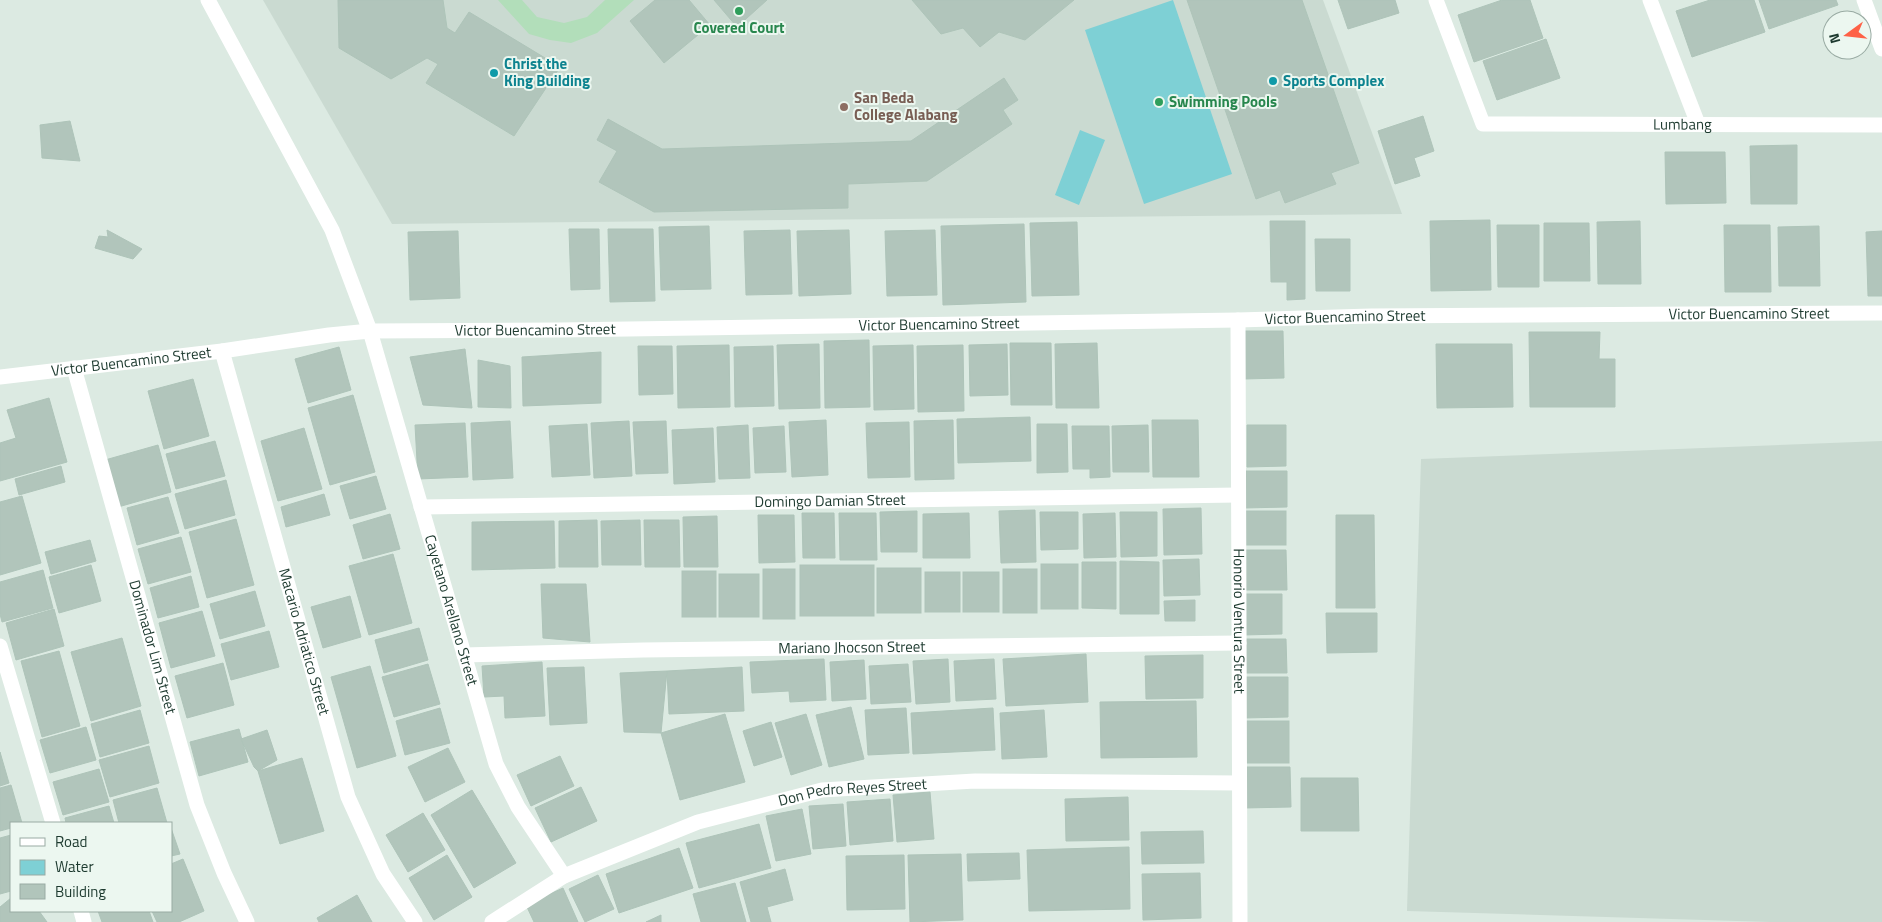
<svg xmlns="http://www.w3.org/2000/svg" width="1882" height="922" viewBox="0 0 1882 922" font-family="'Titillium Web',sans-serif">
	<style>
		.built { fill: #cadad1 }
		.green { fill: #b2deba }
		.water { fill: #7ed0d5 }
		.building { fill: #b1c5bb; stroke: #aec4b9 }
		.lines { fill: none; stroke-linecap: round; stroke-linejoin: round }
		.street { stroke: #fff; stroke-width: 15 }
		.leisure-dot { fill: #2e9e5b; stroke: #ecf7f0; stroke-width: 2 }
		.culture-dot { fill: #0f9aa8; stroke: #ecf7f0; stroke-width: 2 }
		.education-dot { fill: #8d6e63; stroke: #ecf7f0; stroke-width: 2 }
		.labels { text-anchor: middle; stroke-width: 4; stroke-linejoin: round; paint-order: stroke }
		.leisure-label { font-size: 15px; font-weight: bold; fill: #27864d; stroke: #ecf7f0 }
		.culture-label { font-size: 15px; font-weight: bold; fill: #0d838f; stroke: #ecf7f0; text-anchor: start }
		.education-label { font-size: 15px; font-weight: bold; fill: #785e54; stroke: #ecf7f0; text-anchor: start }
		.street-label { font-size: 15px; fill: #1d3a2f; stroke: #ecf7f0 }
	</style>
	<rect width="100%" height="100%" fill="#dceae2"/>
	<g class="built">
		<path d="M263 0H1323L1402 214 392 224Z"/>
		<path d="M1882 441V922H1770L1407 911 1421 459Z"/>
	</g>
	<path class="green" d="M498 0H522L537 17 564 23 587 17 605 0H634L597 33 571 43 550 40 529 34Z"/>
	<g class="water">
		<path d="M1173 0 1232 174 1144 204 1085 30Z"/>
		<path d="M1080 130 1105 140 1079 205 1055 195Z"/>
	</g>
	<g class="building">
		<path d="M338 0H443L447 28 455 33 469 12 560 67 514 136 426 83 438 64 427 58 391 79 339 48Z"/>
		<path d="M655 0H689L710 25 664 63 630 21Z"/>
		<path d="M714 0H767L737 27Z"/>
		<path d="M912 0H1074L1025 40 999 32 980 47 963 28 941 34Z"/>
		<path d="M1187 0H1302L1359 163 1331 173 1336 184 1285 203 1280 190 1256 199Z"/>
		<path d="M1338 0H1395L1399 13 1348 29Z"/>
		<path d="M1502 0H1530L1543 38 1474 62 1458 15Z"/>
		<path d="M1710 0H1754L1765 32 1692 57 1676 11Z"/>
		<path d="M1759 0H1836L1838 5 1769 29Z"/>
		<path d="M1546 39 1560 78 1497 100 1483 61Z"/>
		<path d="M1004 78 1018 100 1003 110 1012 124 927 181 848 184V208L654 212 599 182 617 151 597 140 608 119 662 149 911 141Z"/>
		<path d="M1423 116 1434 151 1414 158 1420 176 1395 184 1378 131Z"/>
		<path d="M70 121 80 161 42 158 40 125Z"/>
		<path d="M1797 145V204H1751L1750 146Z"/>
		<path d="M1665 152H1725L1726 203 1666 204Z"/>
		<path d="M1490 220 1491 290 1431 291 1430 221Z"/>
		<path d="M1270 221H1305V299L1287 300V282H1271Z"/>
		<path d="M1640 221 1641 284H1598L1597 222Z"/>
		<path d="M1077 222 1079 295 1032 296 1030 223Z"/>
		<path d="M1544 223H1589L1590 281H1544Z"/>
		<path d="M1024 224 1026 302 943 305 941 226Z"/>
		<path d="M1497 225H1539V287H1498Z"/>
		<path d="M1724 225H1770L1771 292H1725Z"/>
		<path d="M709 226 711 289 661 290 659 227Z"/>
		<path d="M1819 226 1820 286H1779L1778 227Z"/>
		<path d="M569 229H599L600 289 571 290Z"/>
		<path d="M608 229H653L655 301 610 302Z"/>
		<path d="M107 230 142 249 133 259 95 248 99 236 108 237Z"/>
		<path d="M790 230 792 294 746 295 744 231Z"/>
		<path d="M849 230 851 294 799 296 797 231Z"/>
		<path d="M935 230 937 295 887 296 885 231Z"/>
		<path d="M458 231 460 298 410 300 408 232Z"/>
		<path d="M1882 231V296H1868L1866 232Z"/>
		<path d="M1315 239H1350V291H1316Z"/>
		<path d="M1242 331H1283L1284 378 1243 379Z"/>
		<path d="M1529 332H1600L1599 359H1615V407H1530Z"/>
		<path d="M869 340 870 407 825 408 824 341Z"/>
		<path d="M1010 343H1051L1052 405H1011Z"/>
		<path d="M1097 343 1099 408H1056L1055 344Z"/>
		<path d="M819 344 820 408 779 409 777 345Z"/>
		<path d="M1007 344 1008 395 970 396 969 345Z"/>
		<path d="M1436 344H1512L1513 407 1437 408Z"/>
		<path d="M729 345 730 407 678 408 677 346Z"/>
		<path d="M913 345 914 409 874 410 873 346Z"/>
		<path d="M963 345 964 411 918 412 917 346Z"/>
		<path d="M638 346H672L673 394 639 395Z"/>
		<path d="M773 346 774 406 735 407 734 347Z"/>
		<path d="M339 347 351 390 308 403 295 359Z"/>
		<path d="M465 349 472 408 423 405 410 357Z"/>
		<path d="M601 352V403L523 406 522 357Z"/>
		<path d="M478 360 510 366 511 408 478 407Z"/>
		<path d="M193 379 209 436 164 449 148 391Z"/>
		<path d="M353 395 375 472 330 485 308 408Z"/>
		<path d="M49 398 67 462 0 481V443L16 438 7 410Z"/>
		<path d="M1030 417 1031 461 958 463 957 419Z"/>
		<path d="M826 420 828 475 792 477 789 422Z"/>
		<path d="M953 420 954 479 915 480 914 421Z"/>
		<path d="M1152 420H1198L1199 477H1153Z"/>
		<path d="M510 421 513 478 473 480 471 423Z"/>
		<path d="M629 421 632 476 594 478 591 423Z"/>
		<path d="M666 421 668 473 636 474 633 422Z"/>
		<path d="M909 422 910 477 868 478 866 423Z"/>
		<path d="M465 423 468 477 418 479 415 425Z"/>
		<path d="M587 424 590 475 552 477 549 426Z"/>
		<path d="M1037 424H1067L1068 472 1037 473Z"/>
		<path d="M748 425 750 478 719 479 717 427Z"/>
		<path d="M1148 425 1149 472H1113L1112 426Z"/>
		<path d="M1247 425H1286V466L1247 467Z"/>
		<path d="M784 426 786 472 755 473 753 428Z"/>
		<path d="M1072 426H1109L1110 477 1090 478V469H1073Z"/>
		<path d="M304 428 322 489 278 501 261 441Z"/>
		<path d="M713 428 715 482 674 484 672 430Z"/>
		<path d="M215 441 225 476 176 489 166 454Z"/>
		<path d="M158 445 171 492 118 507 105 460Z"/>
		<path d="M61 466 65 482 19 495 15 479Z"/>
		<path d="M1244 471H1287V507L1244 508Z"/>
		<path d="M376 476 386 509 350 519 340 486Z"/>
		<path d="M226 480 235 515 185 529 175 494Z"/>
		<path d="M324 494 330 515 286 527 281 507Z"/>
		<path d="M22 496 41 563 0 575V502Z"/>
		<path d="M168 497 179 533 137 545 127 508Z"/>
		<path d="M1201 508 1202 554 1164 555 1163 509Z"/>
		<path d="M1035 510 1036 562 1001 563 999 511Z"/>
		<path d="M917 511V552H881L880 512Z"/>
		<rect x="1245" y="511" width="41" height="34"/>
		<path d="M1040 512H1078V549L1041 550Z"/>
		<path d="M1120 512H1157V556L1121 557Z"/>
		<path d="M802 513H834L835 558H803Z"/>
		<path d="M839 513H876L877 560H840Z"/>
		<path d="M969 513 970 558H923V514Z"/>
		<path d="M1115 513 1116 557 1084 558 1083 514Z"/>
		<path d="M390 514 400 549 363 559 353 525Z"/>
		<path d="M758 515H794L795 562 759 563Z"/>
		<path d="M1336 515H1374L1375 608H1336Z"/>
		<path d="M717 516 718 567H684L683 517Z"/>
		<path d="M236 519 254 585 207 598 189 532Z"/>
		<path d="M597 520 598 567H559V521Z"/>
		<path d="M640 520 641 565H602L601 521Z"/>
		<path d="M644 520H679L680 567H645Z"/>
		<path d="M554 521 555 568 472 570V522Z"/>
		<path d="M181 537 191 572 148 584 138 549Z"/>
		<path d="M90 540 96 561 51 574 45 552Z"/>
		<path d="M1245 550H1286L1287 590H1245Z"/>
		<path d="M393 554 412 623 369 635 349 566Z"/>
		<path d="M1199 559 1200 595 1164 596 1163 560Z"/>
		<path d="M1120 561 1159 562V614H1120Z"/>
		<path d="M1082 562H1116V609L1082 608Z"/>
		<rect x="1041" y="564" width="37" height="45"/>
		<path d="M91 565 101 601 59 613 49 577Z"/>
		<rect x="800" y="565" width="74" height="51"/>
		<rect x="877" y="568" width="44" height="45"/>
		<rect x="763" y="569" width="32" height="50"/>
		<rect x="1003" y="569" width="34" height="44"/>
		<path d="M43 570 53 608 2 622 0 614V582Z"/>
		<rect x="682" y="571" width="34" height="46"/>
		<rect x="925" y="572" width="35" height="40"/>
		<rect x="963" y="572" width="36" height="40"/>
		<rect x="719" y="574" width="40" height="43"/>
		<path d="M191 576 199 607 158 618 150 588Z"/>
		<path d="M541 584H586L590 642 543 638Z"/>
		<path d="M255 591 265 626 220 639 210 604Z"/>
		<path d="M1243 594H1282V634L1243 635Z"/>
		<path d="M350 596 361 637 323 648 311 607Z"/>
		<path d="M1195 600V621H1165L1164 601Z"/>
		<path d="M54 609 64 646 16 660 6 623Z"/>
		<path d="M202 611 215 656 171 668 159 623Z"/>
		<path d="M1326 613H1377V652L1327 653Z"/>
		<path d="M419 628 428 660 384 673 375 640Z"/>
		<path d="M269 631 279 667 231 680 221 644Z"/>
		<path d="M122 638 141 706 91 721 71 652Z"/>
		<path d="M1244 639H1286L1287 673H1244Z"/>
		<path d="M59 651 80 726 42 737 21 661Z"/>
		<path d="M1086 654 1088 702 1006 706 1003 659Z"/>
		<path d="M1203 655V698L1146 699 1145 656Z"/>
		<path d="M824 659 826 700 790 702 789 691 752 693 750 662Z"/>
		<path d="M948 659 950 702 916 704 913 661Z"/>
		<path d="M994 659 996 699 956 701 954 661Z"/>
		<path d="M864 660 866 699 832 701 830 662Z"/>
		<path d="M542 662 545 716 505 718 504 696 484 697 482 666Z"/>
		<path d="M223 663 234 705 187 718 175 676Z"/>
		<path d="M428 664 440 704 394 717 382 677Z"/>
		<path d="M908 664 911 702 871 704 869 666Z"/>
		<path d="M370 666 396 756 357 768 331 677Z"/>
		<path d="M584 667 587 723 550 725 547 668Z"/>
		<path d="M742 667 744 711 669 714 667 671Z"/>
		<path d="M667 671 661 733 624 732 620 673Z"/>
		<path d="M1243 677H1288V717L1243 718Z"/>
		<path d="M1196 701 1197 757 1101 758 1100 702Z"/>
		<path d="M851 707 864 759 829 767 816 715Z"/>
		<path d="M440 708 450 743 405 755 396 721Z"/>
		<path d="M906 708 909 753 868 755 865 710Z"/>
		<path d="M993 708 995 750 913 754 911 713Z"/>
		<path d="M140 710 149 743 100 757 91 724Z"/>
		<path d="M1044 710 1047 757 1002 759 1000 713Z"/>
		<path d="M725 714 745 782 680 800 661 733Z"/>
		<path d="M806 714 822 765 791 775 775 723Z"/>
		<rect x="1242" y="721" width="47" height="42"/>
		<path d="M771 722 782 757 754 766 743 731Z"/>
		<path d="M86 727 96 760 50 773 40 740Z"/>
		<path d="M239 729 248 762 199 776 190 742Z"/>
		<path d="M267 730 277 760 258 771 254 767 241 739Z"/>
		<path d="M149 746 159 783 110 797 99 760Z"/>
		<path d="M448 748 465 782 425 802 408 767Z"/>
		<path d="M0 752 9 783 0 786Z"/>
		<path d="M560 756 574 786 531 806 517 775Z"/>
		<path d="M302 758 324 831 280 844 258 771Z"/>
		<path d="M1244 767H1290L1291 807 1244 808Z"/>
		<path d="M99 769 109 802 63 815 53 782Z"/>
		<path d="M1301 778H1358L1359 831H1301Z"/>
		<path d="M11 785 22 823H11V828L0 831V788Z"/>
		<path d="M581 787 597 821 551 842 535 808Z"/>
		<path d="M157 788 167 823H119L113 800Z"/>
		<path d="M472 790 516 863 474 888 431 815Z"/>
		<path d="M930 792 934 839 897 842 893 795Z"/>
		<path d="M1128 797 1129 840 1066 841 1065 799Z"/>
		<path d="M890 799 893 841 850 845 847 802Z"/>
		<path d="M843 804 846 846 813 849 809 806Z"/>
		<path d="M109 806 114 823H66L65 818Z"/>
		<path d="M802 809 811 854 776 861 766 816Z"/>
		<path d="M423 813 445 850 408 872 386 835Z"/>
		<path d="M759 824 771 868 699 888 686 843Z"/>
		<path d="M171 828 180 854 171 856Z"/>
		<path d="M1203 831 1204 863 1142 864 1141 832Z"/>
		<path d="M11 835V891L0 894V838Z"/>
		<path d="M1129 847 1130 909 1029 911 1027 850Z"/>
		<path d="M679 848 693 888 619 913 606 874Z"/>
		<path d="M1019 853 1020 879 968 881 967 854Z"/>
		<path d="M961 854 963 920 910 922 908 855Z"/>
		<path d="M447 855 472 897 434 920 409 878Z"/>
		<path d="M904 855 905 909 847 910 846 856Z"/>
		<path d="M183 859 204 911 179 922H157L152 911H171V864Z"/>
		<path d="M785 869 793 900 767 907 771 922H751L740 882Z"/>
		<path d="M1200 873 1201 918 1143 920 1142 874Z"/>
		<path d="M598 875 614 909 585 922 569 889Z"/>
		<path d="M735 883 746 922H701L693 894Z"/>
		<path d="M563 888 578 922H534L526 905Z"/>
		<path d="M357 895 372 922H319L317 918Z"/>
		<path d="M11 898V911H39L47 922H0V907Z"/>
		<path d="M98 911H149L153 922H102Z"/>
		<path d="M661 915V922H646Z"/>
	</g>
	<g class="lines">
		<g class="street">
			<path id="s1" d="M208 0 332 230 370 331 496 764 518 807 564 876"/>
			<path id="s2" d="M1436 0 1483 124 1882 125"/>
			<path d="M1650 0 1698 124"/>
			<path d="M1864 0 1882 49"/>
			<path id="s3" d="M1238 320 1240 922"/>
			<path id="s4" d="M222 351 348 797 383 874 415 922"/>
			<path id="s5" d="M74 368 197 805 224 873 247 922"/>
			<path id="s6" d="M0 377 222 351 329 335 370 331 560 330 1238 320 1371 316 1882 313"/>
			<path id="s7" d="M421 507 1238 495"/>
			<path d="M0 646 53 823"/>
			<path id="s8" d="M464 655 643 650 1239 643"/>
			<path d="M81 911 84 922"/>
			<path id="s9" d="M492 922 564 876 698 822 822 790 975 781 1239 783"/>
		</g>
	</g>
	<g class="leisure-dot">
		<circle cx="739" cy="11" r="5"/>
		<circle cx="1159" cy="102" r="5"/>
	</g>
	<g class="culture-dot">
		<circle cx="494" cy="73" r="5"/>
		<circle cx="1273" cy="81" r="5"/>
	</g>
	<circle class="education-dot" cx="844" cy="107" r="5"/>
	<g class="labels">
		<g class="leisure-label">
			<text x="739" y="33">Covered Court</text>
			<text x="1169" y="107" text-anchor="start">Swimming Pools</text>
		</g>
		<g class="culture-label">
			<text x="504" y="69">Christ the<tspan x="504" dy="17">King Building</tspan></text>
			<text x="1283" y="86">Sports Complex</text>
		</g>
		<g class="education-label">
			<text x="854" y="103">San Beda<tspan x="854" dy="17">College Alabang</tspan></text>
		</g>
		<g class="street-label">
			<text dy="5" stroke="none"><textPath href="#s2" startOffset="332">Lumbang</textPath></text>
			<text dy="5" stroke="none"><textPath href="#s6" startOffset="1752">Victor Buencamino Street</textPath></text>
			<text dy="5" stroke="none"><textPath href="#s6" startOffset="1348">Victor Buencamino Street</textPath></text>
			<text dy="5" stroke="none"><textPath href="#s6" startOffset="942">Victor Buencamino Street</textPath></text>
			<text dy="5" stroke="none"><textPath href="#s6" startOffset="538">Victor Buencamino Street</textPath></text>
			<text dy="5" stroke="none"><textPath href="#s6" startOffset="132">Victor Buencamino Street</textPath></text>
			<text dy="5" stroke="none"><textPath href="#s7" startOffset="409">Domingo Damian Street</textPath></text>
			<text dy="5" stroke="none"><textPath href="#s1" startOffset="660">Cayetano Arellano Street</textPath></text>
			<text dy="5" stroke="none"><textPath href="#s3" startOffset="301">Honorio Ventura Street</textPath></text>
			<text dy="5" stroke="none"><textPath href="#s4" startOffset="302">Macario Adriatico Street</textPath></text>
			<text dy="5" stroke="none"><textPath href="#s5" startOffset="290">Dominador Lim Street</textPath></text>
			<text dy="5" stroke="none"><textPath href="#s8" startOffset="388">Mariano Jhocson Street</textPath></text>
			<text dy="5" stroke="none"><textPath href="#s9" startOffset="388">Don Pedro Reyes Street</textPath></text>
		</g>
	</g>
	<rect x="10" y="822" width="162" height="90" fill="#ecf7f0" stroke="#99aba3"/>
	<rect x="20" y="838" width="25" height="8" fill="#ffffff" stroke="#99aba3"/>
	<text x="55" y="847" font-size="15" fill="#1d3a2f">Road</text>
	<rect x="20" y="860" width="25" height="15" fill="#7ed0d5" stroke="#99aba3"/>
	<text x="55" y="872" font-size="15" fill="#1d3a2f">Water</text>
	<rect x="20" y="884" width="25" height="15" fill="#b1c5bb" stroke="#99aba3"/>
	<text x="55" y="897" font-size="15" fill="#1d3a2f">Building</text>
	<g transform="translate(1847 35) rotate(255)"><circle r="24" fill="#ecf7f0" stroke="#99aba3"/>
	<path d="M0-4L9 19L0 12L-9 19Z" fill="#fe6146"/>
	<text y="-8" font-size="14" font-weight="bold" text-anchor="middle" fill="#1d3a2f">N</text>
	</g>
</svg>
